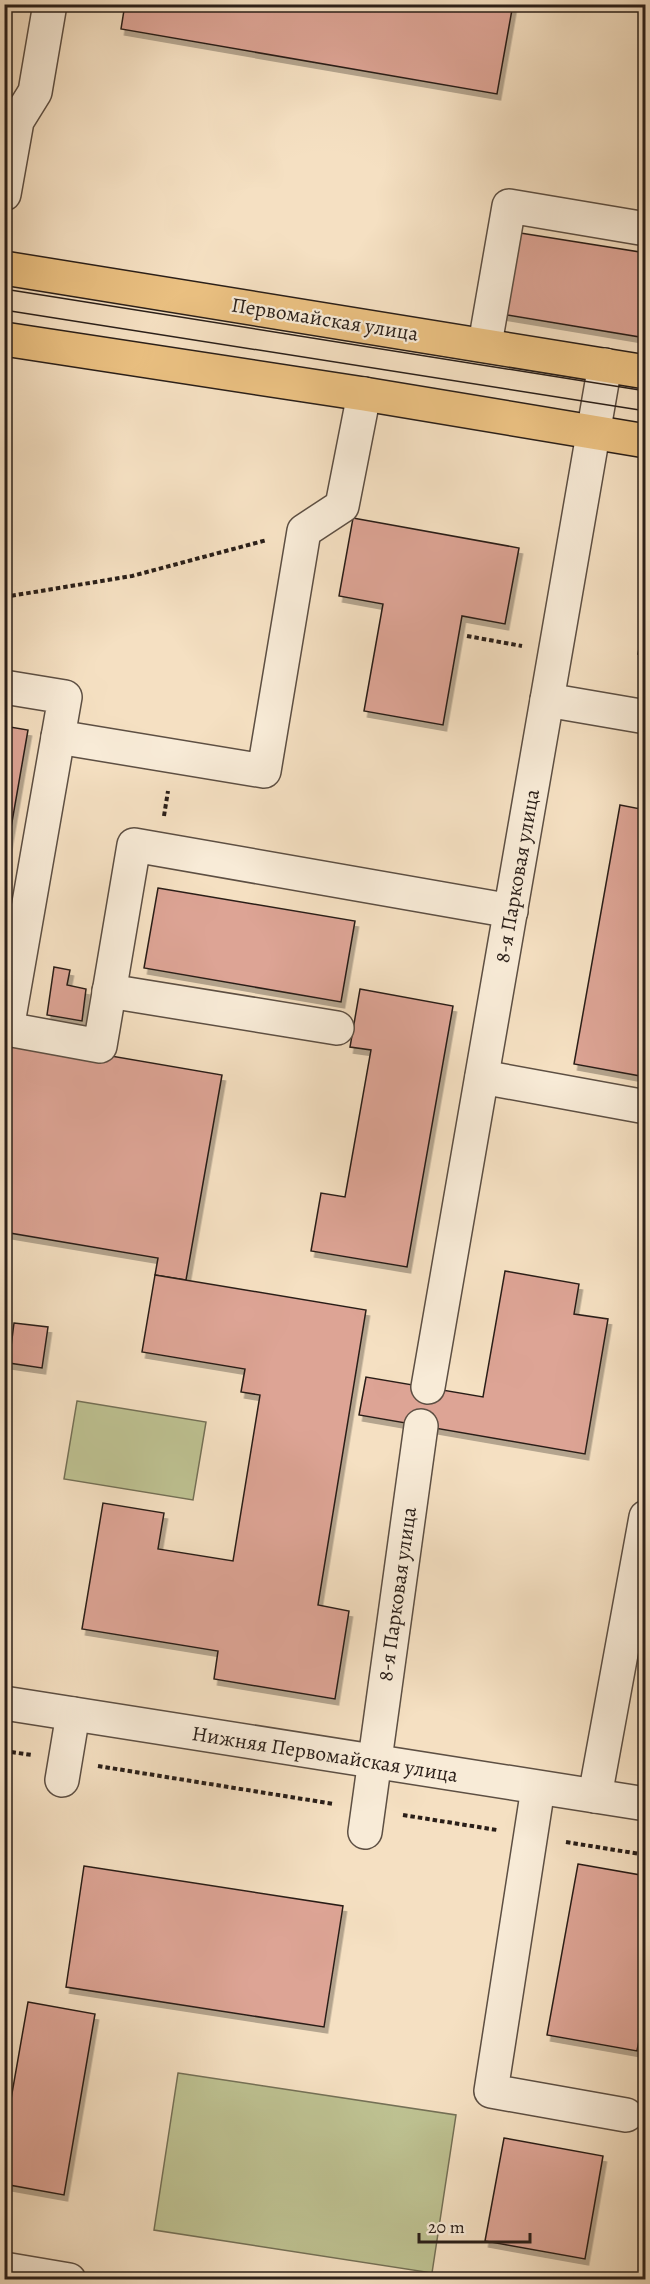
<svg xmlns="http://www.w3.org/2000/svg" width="650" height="2284" viewBox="0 0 650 2284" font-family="Alegreya,serif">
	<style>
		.green { fill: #bec292; stroke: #747056; stroke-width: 1.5 }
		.building { fill: #dda495; stroke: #2a1f19; stroke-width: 1.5; filter: url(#shadow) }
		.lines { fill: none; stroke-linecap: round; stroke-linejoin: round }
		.minor-casing { stroke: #5d4f43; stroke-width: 36 }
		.major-casing { stroke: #2a1f19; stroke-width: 36 }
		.path { stroke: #2a1f19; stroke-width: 4; stroke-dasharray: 4.5 3; stroke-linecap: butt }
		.minor { stroke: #f8ebd7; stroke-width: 33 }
		.major { stroke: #eac081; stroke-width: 33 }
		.tram { stroke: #2a1f19; stroke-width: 1.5 }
		.labels { text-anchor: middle; stroke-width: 4.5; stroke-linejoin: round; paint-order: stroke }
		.street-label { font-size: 21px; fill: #2a1f19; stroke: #f8ebd7 }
	</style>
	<defs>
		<filter id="shadow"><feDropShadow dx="3.5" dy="6" stdDeviation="0" flood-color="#0004"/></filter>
	</defs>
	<rect width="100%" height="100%" fill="#f5e0c2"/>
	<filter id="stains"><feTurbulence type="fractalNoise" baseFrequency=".00333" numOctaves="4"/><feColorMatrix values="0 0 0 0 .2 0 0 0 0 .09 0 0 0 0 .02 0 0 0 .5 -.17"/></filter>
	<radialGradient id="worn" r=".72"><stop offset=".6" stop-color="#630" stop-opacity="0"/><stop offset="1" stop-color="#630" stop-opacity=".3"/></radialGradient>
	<g class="green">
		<path d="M77 1401 206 1422 193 1500 64 1479Z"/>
		<path d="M178 2073 456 2115 432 2273 154 2230Z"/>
	</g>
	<g class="building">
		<path d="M125 4H513L497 94 121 29Z"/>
		<path d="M514 232 646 253V338L501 314Z"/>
		<path d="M353 518 519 548 505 624 462 616 443 725 364 711 383 604 339 596Z"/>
		<path d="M646 610V655L638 654Z"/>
		<path d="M4 726 28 730 4 868Z"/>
		<path d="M620 805 646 810V1077L574 1064Z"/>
		<path d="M158 888 355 921 341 1002 144 968Z"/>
		<path d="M54 967 70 970 67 985 86 989 82 1021 47 1015Z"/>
		<path d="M360 989 453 1006 407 1267 311 1251 321 1193 345 1197 371 1050 350 1047Z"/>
		<path d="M12 1039 222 1075 186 1280 155 1275 158 1258 4 1232V1082Z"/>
		<path d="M505 1271 579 1284 574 1314 608 1319 585 1454 359 1415 366 1377 483 1397Z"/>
		<path d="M155 1275 366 1310 318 1605 349 1611 335 1699 214 1679 218 1651 82 1629 103 1503 164 1513 158 1549 233 1561 260 1395 241 1392 245 1369 142 1352Z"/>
		<path d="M14 1323 48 1327 42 1368 9 1363Z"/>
		<path d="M578 1864 646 1876V2005L637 2051 547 2035Z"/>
		<path d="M84 1866 343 1906 324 2027 66 1987Z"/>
		<path d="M28 2002 95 2014 64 2195 4 2184V2139Z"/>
		<path d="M504 2138 603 2156 585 2259 485 2241Z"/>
	</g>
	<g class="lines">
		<g class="minor-casing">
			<g id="minor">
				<path d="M4 194 17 121 35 92 50 4"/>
				<path d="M485 344 509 206 646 229"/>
				<path d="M4 687 65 697 7 1029 100 1046 134 845 511 911"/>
				<path d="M547 700 646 717"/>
				<path d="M58 737 264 771 304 531 342 506 364 394"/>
				<path d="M109 991 337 1028"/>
				<path d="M482 1077 646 1107"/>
				<path d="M428 1387 605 365"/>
				<path d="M4 1703 646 1804"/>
				<path d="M62 1780 73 1714"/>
				<path d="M538 1788 491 2091 626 2115"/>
				<path d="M595 1796 646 1517"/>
				<path d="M365 1832 421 1426"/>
				<path d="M4 2269 69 2280"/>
			</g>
		</g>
		<g class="major-casing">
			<g id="major">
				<path d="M4 268 646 372"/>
				<path d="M4 339 364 394 646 441"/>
			</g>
		</g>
		<g class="path">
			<path d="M4 597 132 576 267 540"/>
			<path d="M467 636 522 646"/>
			<path d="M164 816 168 791"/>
			<path d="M4 1751 32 1755"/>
			<path d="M98 1766 334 1804"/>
			<path d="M403 1815 497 1830"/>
			<path d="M566 1842 646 1855"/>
		</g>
		<use href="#minor" class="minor"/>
		<use href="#major" class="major"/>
		<g class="tram">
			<path d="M4 289 646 391"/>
			<path d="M4 310 646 411"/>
		</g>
	</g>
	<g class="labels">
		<g class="street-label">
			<text transform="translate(325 319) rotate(9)" y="7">Первомайская улица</text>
			<text transform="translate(517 876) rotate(-80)" y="7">8-я Парковая улица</text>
			<text transform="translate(397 1594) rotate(-82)" y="7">8-я Парковая улица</text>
			<text transform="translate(325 1754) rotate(9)" y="7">Нижняя Первомайская улица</text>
		</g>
	</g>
	<rect width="650" height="2284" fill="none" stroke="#f5e0c2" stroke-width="24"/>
	<rect x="6" y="6" width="638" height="2272" fill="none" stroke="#2a1f19" stroke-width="3"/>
	<rect x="12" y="12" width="626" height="2260" fill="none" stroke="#2a1f19" stroke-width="1.5"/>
	<path d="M419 2233v9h111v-9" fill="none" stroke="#2a1f19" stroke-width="3"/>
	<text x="428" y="2233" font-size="18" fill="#2a1f19" stroke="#f8ebd7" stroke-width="4.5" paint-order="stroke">20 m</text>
	<rect width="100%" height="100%" filter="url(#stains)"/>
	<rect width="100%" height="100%" fill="url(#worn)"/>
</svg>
